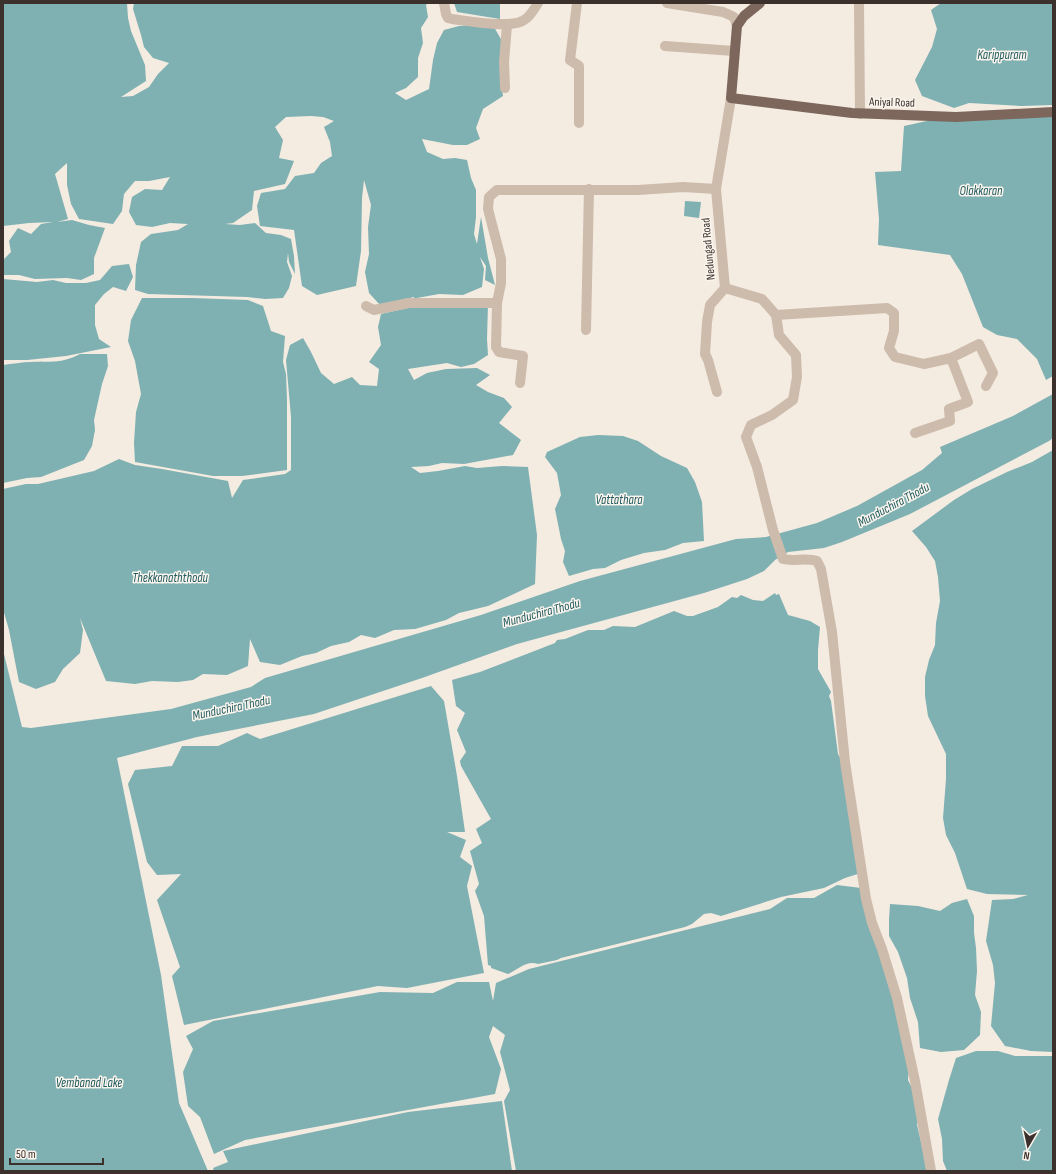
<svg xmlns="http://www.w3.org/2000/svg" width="1056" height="1174" viewBox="0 0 1056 1174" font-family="'Sofia Sans Condensed',sans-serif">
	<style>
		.water { fill: #7fb0b2 }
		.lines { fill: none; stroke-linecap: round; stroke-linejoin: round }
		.minor { stroke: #cdbbac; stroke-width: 10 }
		.major { stroke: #7d675c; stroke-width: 10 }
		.labels { text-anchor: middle; stroke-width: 3; stroke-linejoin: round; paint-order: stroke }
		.street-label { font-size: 12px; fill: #3b302b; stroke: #fbf5ee }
		.water-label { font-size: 13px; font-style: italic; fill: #1f5a5e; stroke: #fbf5ee }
	</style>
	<rect width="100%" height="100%" fill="#f4ebe1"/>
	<g class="water">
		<path d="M3 3H127L128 18 131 31 145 65 146 81 121 97 133 96 149 87 158 74 169 63 153 58 144 47 141 35 133 9 134 3H428L426 5 428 17 421 28 423 43 418 58V77L406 88 395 93 406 100 429 89 433 60 437 43 444 30 459 26 472 25 494 27 502 41 501 77 503 96 483 109 476 128 480 139 467 145H453L422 139 427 152 443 159 455 158 467 160 471 178 476 190V217L474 234 477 244 481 217 488 258 495 285 485 280 486 266 480 257 484 269 482 287 463 295 439 294 417 298 418 308 488 304 487 339 488 355 474 364 461 367 447 363 408 369 414 380 427 373 446 369 477 368 490 375 476 385 488 392 504 398 512 407 499 423 521 440 513 455 464 464 442 463 429 466 411 467 420 473 438 471 465 466 477 468 502 466 528 467 537 535 535 584 488 606 459 613 446 620 415 629 394 630 375 638 361 635 349 642 331 646 316 653 302 656 280 665 260 662 250 639 248 666 227 675 203 674 193 680 178 682 152 681 135 684 106 681 80 618 83 630 80 653 63 669 55 682 36 689 19 682 9 630 3 609V593L4 583 3 578V489L26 484H38L94 471 119 459 135 465 162 469 228 481 232 498 243 480 285 474 291 470V417L286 360 290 345 303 338 311 352 321 373 334 384 352 377 360 385 377 386 379 369 369 362 381 345 378 327 381 314 407 308H415L414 297 380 305 369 293 365 272 369 254 368 227 371 205 364 180 362 198 361 251 356 286 317 295 302 286 294 230 260 226 257 206 261 193 285 189 295 176 314 173 321 163 332 156 330 142 324 127 334 121 323 117 311 116 286 117 275 127 283 140 279 158 294 161 285 184 254 191 252 210 233 223 225 224 240 225 255 223 266 233 281 235 291 239 294 256 295 274 289 262 288 253 287 262 292 276 289 288 283 298 265 299 247 297 148 294 135 290 136 265 141 242 151 234 178 230 188 224 170 223 152 227 136 225 129 212 132 197 145 189 162 190 170 177 149 181H135L124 194 122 211 113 224 79 219 71 204 67 185V163L55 174 68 219 57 222 72 220 89 225 105 228 94 258V274L81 280 67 278 35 279 19 275H3V260L11 252 9 241 18 228 31 234 41 224 53 222 29 223 3 226Z"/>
		<path d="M454 3H500V19L457 12Z"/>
		<path d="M941 3H1053V105L1021 106 969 103 954 108 922 96 915 80 932 47 937 29 931 10Z"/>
		<path d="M1053 116V376L1046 380 1037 359 1017 339 997 335 983 327 962 274 950 255 878 245 879 219 875 172 901 171 904 126 936 119Z"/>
		<path d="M685 201 701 202 699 218 684 216Z"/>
		<path d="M129 264 133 277 126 291 113 287 104 294 95 305V325L99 339 111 347 66 356 27 360H3V279L37 282 53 280 66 283H86L100 280 112 266Z"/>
		<path d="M142 298H193L248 300 263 306 271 331 285 336 283 362 286 374 287 400V470L242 476H213L135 462 134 443 136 412 141 394 135 361 128 341 131 320Z"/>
		<path d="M80 354H107L108 366 102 384 94 420 95 430 92 446 84 460 41 477 27 478 3 483V365C12 364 22 362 31 362 51 361 61 364 80 354Z"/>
		<path d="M1053 394V438L1049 441 910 514 842 542 824 548 788 552 775 560 764 571 747 579 704 593 517 644 422 678 314 714 197 737 117 758 161 975 179 1103 208 1171H3V650L22 727 31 728 171 709 251 687 265 678 481 615 580 581 736 539 766 537 817 523 857 506 922 470 942 453 940 447 1013 416Z"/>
		<path d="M598 435 623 436 638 441 661 456 687 468 695 482 702 502 704 541 683 543 665 550 644 553 621 560 605 568 593 569 569 576 563 562 565 551 561 539 555 509 561 495 557 473 545 457 547 452 580 437Z"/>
		<path d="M1053 450V1052L1031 1051 1005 1046 991 1026 995 983 993 965 986 941 992 900 1013 899 1028 895 987 894 967 889 955 853 946 835 943 818 946 779V754L928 716 925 696V677L929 660 935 645 936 623 940 601 938 577 935 561 926 547 912 531 954 500 972 489 1007 472 1032 462Z"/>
		<path d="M775 593 776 595 779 594 788 615 810 621 820 627 818 650V669L831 692 829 696 831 701 838 754 844 764 861 873 845 878 824 888 781 897 721 916 711 913 704 914 692 924 685 927 561 958 557 960 538 964C526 960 518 970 508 974L491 968V966L488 965 484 916 475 891 479 884 470 851 482 843 476 829 491 819 461 766 460 761 466 752 457 730 465 713 456 706 452 680 480 672 555 643 557 640 565 639 588 630H604L613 626 635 627 674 611 687 616H693L718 607 732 597 737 598 741 595 753 600 763 601Z"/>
		<path d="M431 686 444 701 457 776 465 832H447L466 840 460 857 472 866 467 886 484 973 407 988 378 986 184 1025 172 976 180 967 157 900 181 874 157 875 147 862 128 784 135 770 172 766 182 746H218L247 733 260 739Z"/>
		<path d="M837 885 861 888 910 1051 908 1080 921 1106 917 1125 928 1171H516L504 1101 510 1090 500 1052 505 1035 493 1026 489 1037 501 1069 495 1094 245 1140 214 1154 200 1117 188 1106 183 1072 193 1049 186 1036 213 1021 380 992 433 993 457 982H489L493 1001 496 983 529 969 770 909 787 898H814Z"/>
		<path d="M967 899 974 916V933L976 948 977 971 975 995 981 1012 980 1035 964 1050 941 1052 920 1048 918 1022 910 998 907 978 898 952 889 936V920L890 904 918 906 940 911 952 903Z"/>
		<path d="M976 1051H998L1015 1056H1053V1171H947L943 1161 942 1139 938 1119 949 1080 956 1058Z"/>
		<path d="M502 1101 512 1171H214L213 1168 228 1162 223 1151 408 1112Z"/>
	</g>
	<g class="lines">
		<g class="minor">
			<path d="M444 3 446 14 448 18 452 19C468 21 512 29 524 20 531 16 534 9 538 3"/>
			<path d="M577 3 570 60 579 66V123"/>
			<path d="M667 3 723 12 734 17 737 26"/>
			<path d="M859 5 860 114"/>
			<path d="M665 46 734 51"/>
			<path d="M505 88 504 62 507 25"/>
			<path d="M731 98 716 189 725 288 762 299 776 315 779 335 796 355 797 377 793 400 772 415 751 425 746 437 757 467 773 530 783 559C795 562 805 557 817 561L821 569 832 632 845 762 866 899 872 923 882 949 897 998 915 1081 931 1171"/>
			<path d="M366 306 374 310 409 303H497"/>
			<path d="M776 315 887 308 894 313V331L889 348 895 357 924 364 951 358 979 344 993 373 986 386"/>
			<path d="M586 330 589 189"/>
			<path d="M520 383 523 356 499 352 496 347 497 303 501 283V259L488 209 489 197 497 190H638L683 187 716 189"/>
			<path d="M717 392 708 360 705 354 707 322 710 305 725 288"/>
			<path d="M915 433 950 421 949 409 968 402 951 358"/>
		</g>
		<path class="major" d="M760 3 744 16 737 26 731 98 852 113 956 117 1053 112"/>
	</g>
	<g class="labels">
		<g class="street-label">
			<text transform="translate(892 102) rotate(2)" y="4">Aniyal Road</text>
			<text transform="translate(708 249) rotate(-95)" y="4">Nedungad Road</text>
		</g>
		<g class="water-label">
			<text x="1002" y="59">Karippuram</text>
			<text x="981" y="195">Olakkaran</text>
			<text x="619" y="504">Vattathara</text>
			<text transform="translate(893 504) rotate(-28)" y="5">Munduchira Thodu</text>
			<text x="170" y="582">Thekkanaththodu</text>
			<text transform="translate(541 612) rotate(-15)" y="5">Munduchira Thodu</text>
			<text transform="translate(231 707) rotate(-12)" y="5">Munduchira Thodu</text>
			<text x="89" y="1087">Vembanad Lake</text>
		</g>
	</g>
	<rect width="1056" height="1174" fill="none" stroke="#3b302b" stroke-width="8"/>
	<g transform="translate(1028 1146) rotate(189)" stroke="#fbf5ee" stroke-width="3" paint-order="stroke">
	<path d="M0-3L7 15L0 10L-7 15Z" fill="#3b302b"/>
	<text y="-6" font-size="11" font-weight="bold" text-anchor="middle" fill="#3b302b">N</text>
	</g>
	<path d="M10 1158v6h93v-6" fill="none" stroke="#3b302b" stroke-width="2"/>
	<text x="16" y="1158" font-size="12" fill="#3b302b" stroke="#fbf5ee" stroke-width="3" paint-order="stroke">50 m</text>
</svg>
